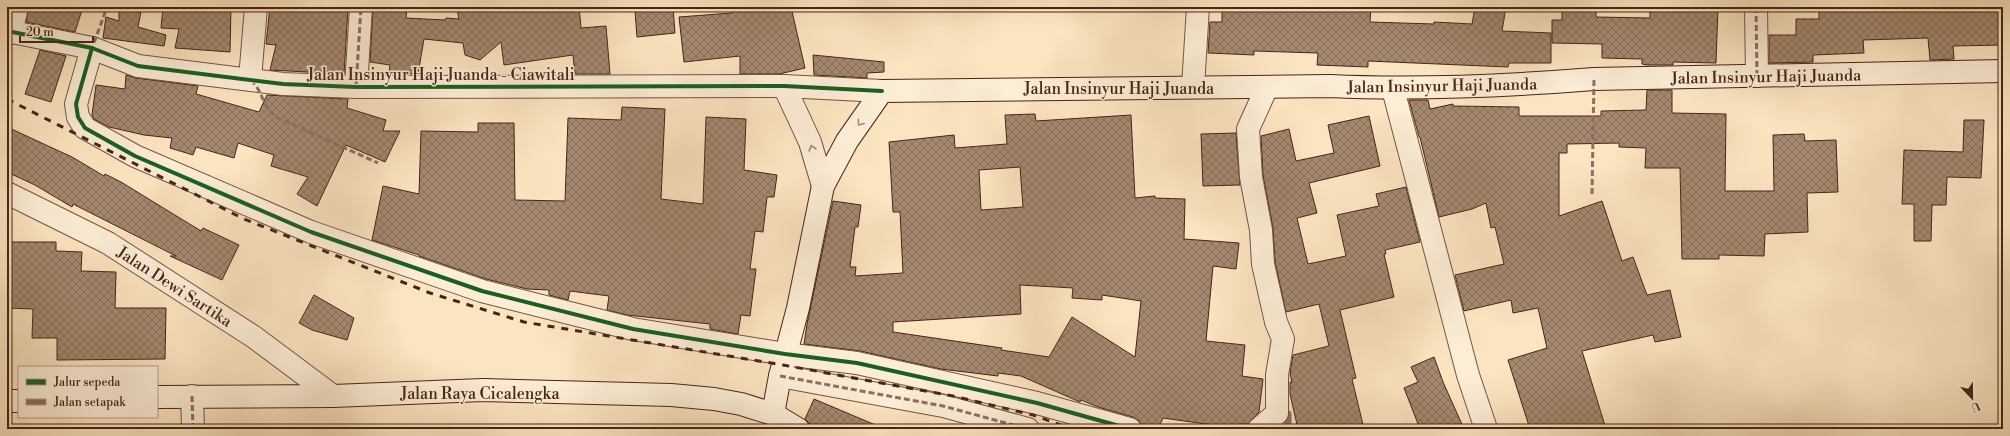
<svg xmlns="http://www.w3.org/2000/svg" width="2010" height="436" viewBox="0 0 2010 436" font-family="'Libre Bodoni',serif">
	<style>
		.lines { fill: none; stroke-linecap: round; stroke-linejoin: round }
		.stream { stroke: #8d715a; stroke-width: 7 }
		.building { fill: url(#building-cross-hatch); stroke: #462517; fill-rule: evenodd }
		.minor-casing { stroke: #735541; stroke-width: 24 }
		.tertiary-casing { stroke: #735541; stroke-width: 24 }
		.secondary-casing { stroke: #462517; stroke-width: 24 }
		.minor { stroke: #fcedd6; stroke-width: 22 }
		.tertiary { stroke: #fcedd6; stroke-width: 22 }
		.secondary { stroke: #fcedd6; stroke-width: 22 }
		.rail { stroke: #462517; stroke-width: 3; stroke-dasharray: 7 7; stroke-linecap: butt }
		.quiet { stroke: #8d6e63; stroke-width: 3; stroke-dasharray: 6 3; stroke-linecap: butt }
		.cycleway-casing { stroke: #fcedd6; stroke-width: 6 }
		.cycleway { stroke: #1b5e20; stroke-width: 4 }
		.oneway { stroke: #a18976 }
		.labels { text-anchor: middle; stroke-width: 3; stroke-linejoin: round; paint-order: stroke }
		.street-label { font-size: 16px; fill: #462517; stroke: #fcedd6 }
	</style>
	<defs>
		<pattern id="building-cross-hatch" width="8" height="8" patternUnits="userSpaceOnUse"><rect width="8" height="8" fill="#a4886f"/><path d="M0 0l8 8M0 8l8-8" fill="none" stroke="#876f5a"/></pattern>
	</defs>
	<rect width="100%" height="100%" fill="#fbe4c0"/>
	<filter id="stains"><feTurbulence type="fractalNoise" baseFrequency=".005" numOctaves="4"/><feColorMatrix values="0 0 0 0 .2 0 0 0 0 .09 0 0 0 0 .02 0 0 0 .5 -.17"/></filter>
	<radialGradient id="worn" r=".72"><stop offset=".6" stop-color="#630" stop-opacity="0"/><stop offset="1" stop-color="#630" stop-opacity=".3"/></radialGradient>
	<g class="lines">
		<path class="stream" d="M1288 429V414"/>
	</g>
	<g class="building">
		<path d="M29 7H83L75 32 26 22Z"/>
		<path d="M163 7H231L230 52 175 48 179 29 161 28Z"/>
		<path d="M270 7H348L344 74 270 70 276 45 266 44Z"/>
		<path d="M373 7H407L406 18 445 20 446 18 459 19 457 9 474 7H579L581 28 606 26 610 74H575L573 55 504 65 501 42 480 60 465 55 463 43 424 39 418 74 389 73 390 65 370 62Z"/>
		<path d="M650 7H673L675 33 637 37 635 11 651 10Z"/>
		<path d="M730 7H791L805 68 779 74H740V56L684 62 679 17 732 13Z"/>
		<path d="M1222 7H1371L1370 22 1434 24V22L1472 24 1475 7H1506L1502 31 1551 33V63H1509L1508 67 1368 61V67L1317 65 1318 53 1254 51V55L1208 53 1210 22H1222Z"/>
		<path d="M1562 7H1596V17L1650 18V7L1718 8 1716 63 1673 62V65H1647L1642 64V59L1602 58V44L1552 43V20H1562Z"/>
		<path d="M1819 7H2003V45L1953 46 1954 59 1930 60 1928 38 1863 40 1864 53 1813 55V62L1769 63V35H1796V19H1819Z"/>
		<path d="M119 11 141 12 138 27 166 35 164 46 103 38 106 17 119 21Z"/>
		<path d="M40 50 66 56 51 102 25 94Z"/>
		<path d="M813 55 884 62V72L867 73V78L814 75Z"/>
		<path d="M126 75 136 78 198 86 196 94 259 112 267 95 348 99 347 108 386 120 383 131H400L385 162 346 145 317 206 297 194 308 177 271 166 274 155 238 143 234 158 196 147 193 155 170 148 172 138 144 135 109 127 94 119 92 115 96 85 125 89Z"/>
		<path d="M1647 90H1672V113L1726 114 1725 191H1774L1773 135 1804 134 1805 141 1836 140 1838 192 1807 193 1808 232 1765 234 1764 256 1719 255V259H1682L1680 168H1645L1646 148 1619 147V143L1567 144V153H1559V216L1602 201 1622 261 1633 257 1647 295 1670 290 1681 337 1655 342 1653 335 1582 351 1606 429H1530L1508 360 1547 348 1538 308 1513 313 1511 300 1464 311 1455 275 1504 264 1495 227 1491 228 1486 203 1472 209 1439 217 1420 137H1419L1409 100H1428L1430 109 1453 104V106L1519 107V116H1601V111L1646 110Z"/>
		<path d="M622 107 665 109 661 199 703 204 706 117 746 119 744 170 777 175 774 197H767L763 232 755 231 750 269H756L750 316 741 315 738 334 710 329V324L627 315 607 310 609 296 570 291 568 300 549 295V290L527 289 486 279 419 256V255L372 240 383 186 419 194 421 131 478 132V123H514L515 200 565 201 568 118 621 120Z"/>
		<path d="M1035 114 1036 121 1131 115 1135 198 1155 196V198L1185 199 1184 239 1239 243 1236 269 1213 266 1206 341 1245 345 1242 376 1263 379 1259 412 1248 424H1242L1241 429 1163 418 1158 429H1148L1142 426 1139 421 1133 417 1098 407 1081 400 1080 402 1021 376 998 373V376L941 369 860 351 804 344 807 324 833 201 861 205 858 227H855L850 267H856L855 276 903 273 900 212H893L889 142 954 135 955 148 1007 144 1005 115ZM1020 167 1023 207 981 210 979 170ZM1020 285 1073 288 1072 298 1102 300V295L1141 301 1135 357 1072 317 1049 357 1001 350 1002 348 893 332V322L1021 314Z"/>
		<path d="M1369 116 1380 166 1309 183 1317 213 1297 218 1308 264 1346 256 1337 215 1379 206 1376 194 1406 187 1420 242 1385 250 1386 254H1384L1394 297 1340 310 1356 378 1352 379 1364 429H1298L1290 394V382L1292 383 1290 373 1293 355 1329 346 1319 304 1286 312 1275 262 1273 228 1263 175 1261 136 1289 129 1296 161 1334 153 1328 125Z"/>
		<path d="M1964 120H1984L1981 178 1947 177 1946 205H1932L1931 241H1914V204H1902L1904 150 1963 152Z"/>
		<path d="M7 127 72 157 104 176 105 174 121 182 201 231 203 228 239 245 222 280 170 256H176L73 204 72 207 35 185 7 172Z"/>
		<path d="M1236 133 1240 185 1203 186 1201 134Z"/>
		<path d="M9 242H56V251L82 252 81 271 116 272 115 308H166L165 359 57 360V338H32L33 309 7 308Z"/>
		<path d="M314 295 354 318 347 340 312 330 299 323Z"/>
		<path d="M1434 357 1443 382 1464 429H1420L1404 388 1418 382 1411 367Z"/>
		<path d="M814 399 885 429H822L809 423 805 419Z"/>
	</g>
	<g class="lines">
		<g class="minor-casing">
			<g id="minor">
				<path d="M1756 7 1757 76"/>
				<path d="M11 33 17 7"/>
				<path d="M92 48 76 104 78 117 85 128 135 156 311 232 482 291 633 329 785 354 857 363 1037 403 1130 429"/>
				<path d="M250 79 256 7"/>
				<path d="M356 87 361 7"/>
				<path d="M1193 87 1198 7"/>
				<path d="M1393 89 1468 375 1486 429"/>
				<path d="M780 376 943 406 1028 429"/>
				<path d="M192 396 193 429"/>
				<path d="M1259 429 1277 413V375L1283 339 1276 322 1263 264 1261 230 1251 177 1248 129 1267 87"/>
			</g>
		</g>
		<g class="tertiary-casing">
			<g id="tertiary">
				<path d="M7 31 92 48 138 66 283 84 356 87 784 86 882 91"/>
				<path d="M784 86 810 142 823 186"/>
				<path d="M7 193 108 243 254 337 333 396"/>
			</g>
		</g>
		<g class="secondary-casing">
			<g id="secondary">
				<path d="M157 397 333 396 483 390 671 395 714 399 741 404 773 414 798 429"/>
				<path d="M7 401H19"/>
				<path d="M773 414 780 376 798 308 823 186 847 141 882 91 1330 86C1418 90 1506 86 1594 79L2003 71"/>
			</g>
		</g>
		<use href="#minor" class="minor"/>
		<use href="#tertiary" class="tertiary"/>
		<use href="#secondary" class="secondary"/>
		<path class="rail" d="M7 99 244 219 430 293 524 322 783 365 953 396 1033 415 1072 429"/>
		<g class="quiet">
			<path d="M1756 7 1757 76"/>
			<path d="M91 51 107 7"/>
			<path d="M251 80C264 93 262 107 276 117L378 163"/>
			<path d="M356 87 361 7"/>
			<path d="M1592 194 1594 79"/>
			<path d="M780 376 943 406 1028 429"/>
			<path d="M192 396 193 429"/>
		</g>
		<g class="cycleway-casing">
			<g id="cycleway">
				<path d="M7 31 92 48 138 66 283 84 356 87 784 86 882 91"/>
				<path d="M92 48 76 104 78 117 85 128 135 156 311 232 482 291 633 329 785 354 857 363 1037 403 1130 429"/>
			</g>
		</g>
		<use href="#cycleway" class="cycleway"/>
	</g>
	<defs><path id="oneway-chevron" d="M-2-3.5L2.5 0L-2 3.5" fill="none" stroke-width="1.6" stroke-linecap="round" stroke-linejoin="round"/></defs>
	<g class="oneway">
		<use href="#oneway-chevron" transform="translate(860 123) rotate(126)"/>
		<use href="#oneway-chevron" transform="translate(812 148) rotate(-106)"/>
	</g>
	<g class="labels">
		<g class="street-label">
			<text x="441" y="80">Jalan Insinyur Haji Juanda - Ciawitali</text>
			<text transform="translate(1766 76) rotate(-1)" y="6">Jalan Insinyur Haji Juanda</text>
			<text transform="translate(1442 85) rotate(-1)" y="6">Jalan Insinyur Haji Juanda</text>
			<text x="1119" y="94">Jalan Insinyur Haji Juanda</text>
			<text transform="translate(175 286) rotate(33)" y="6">Jalan Dewi Sartika</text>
			<text x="480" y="399">Jalan Raya Cicalengka</text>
		</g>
	</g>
	<rect width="2010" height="436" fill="none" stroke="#fbe4c0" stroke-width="24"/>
	<rect x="8" y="8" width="1994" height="420" fill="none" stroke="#462517" stroke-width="2"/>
	<rect x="12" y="12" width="1986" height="412" fill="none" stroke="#462517"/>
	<rect x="18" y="366" width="140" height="52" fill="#fcedd6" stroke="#b39d8a"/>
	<rect x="26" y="379" width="20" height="6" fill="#1b5e20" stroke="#b39d8a"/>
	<text x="54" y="386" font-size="12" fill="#462517">Jalur sepeda</text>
	<rect x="26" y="399" width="20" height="6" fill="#8d6e63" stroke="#b39d8a"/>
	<text x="54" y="406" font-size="12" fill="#462517">Jalan setapak</text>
	<g transform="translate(1972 398) rotate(158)" stroke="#fcedd6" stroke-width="3" paint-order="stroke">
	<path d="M0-3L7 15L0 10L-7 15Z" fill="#462517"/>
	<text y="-6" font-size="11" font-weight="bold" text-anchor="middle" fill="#462517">U</text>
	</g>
	<path d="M20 36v6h73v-6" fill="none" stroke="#462517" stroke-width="2"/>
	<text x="26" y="36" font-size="12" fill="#462517" stroke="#fcedd6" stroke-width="3" paint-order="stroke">20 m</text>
	<rect width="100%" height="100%" filter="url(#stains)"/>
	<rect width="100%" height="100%" fill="url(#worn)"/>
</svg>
